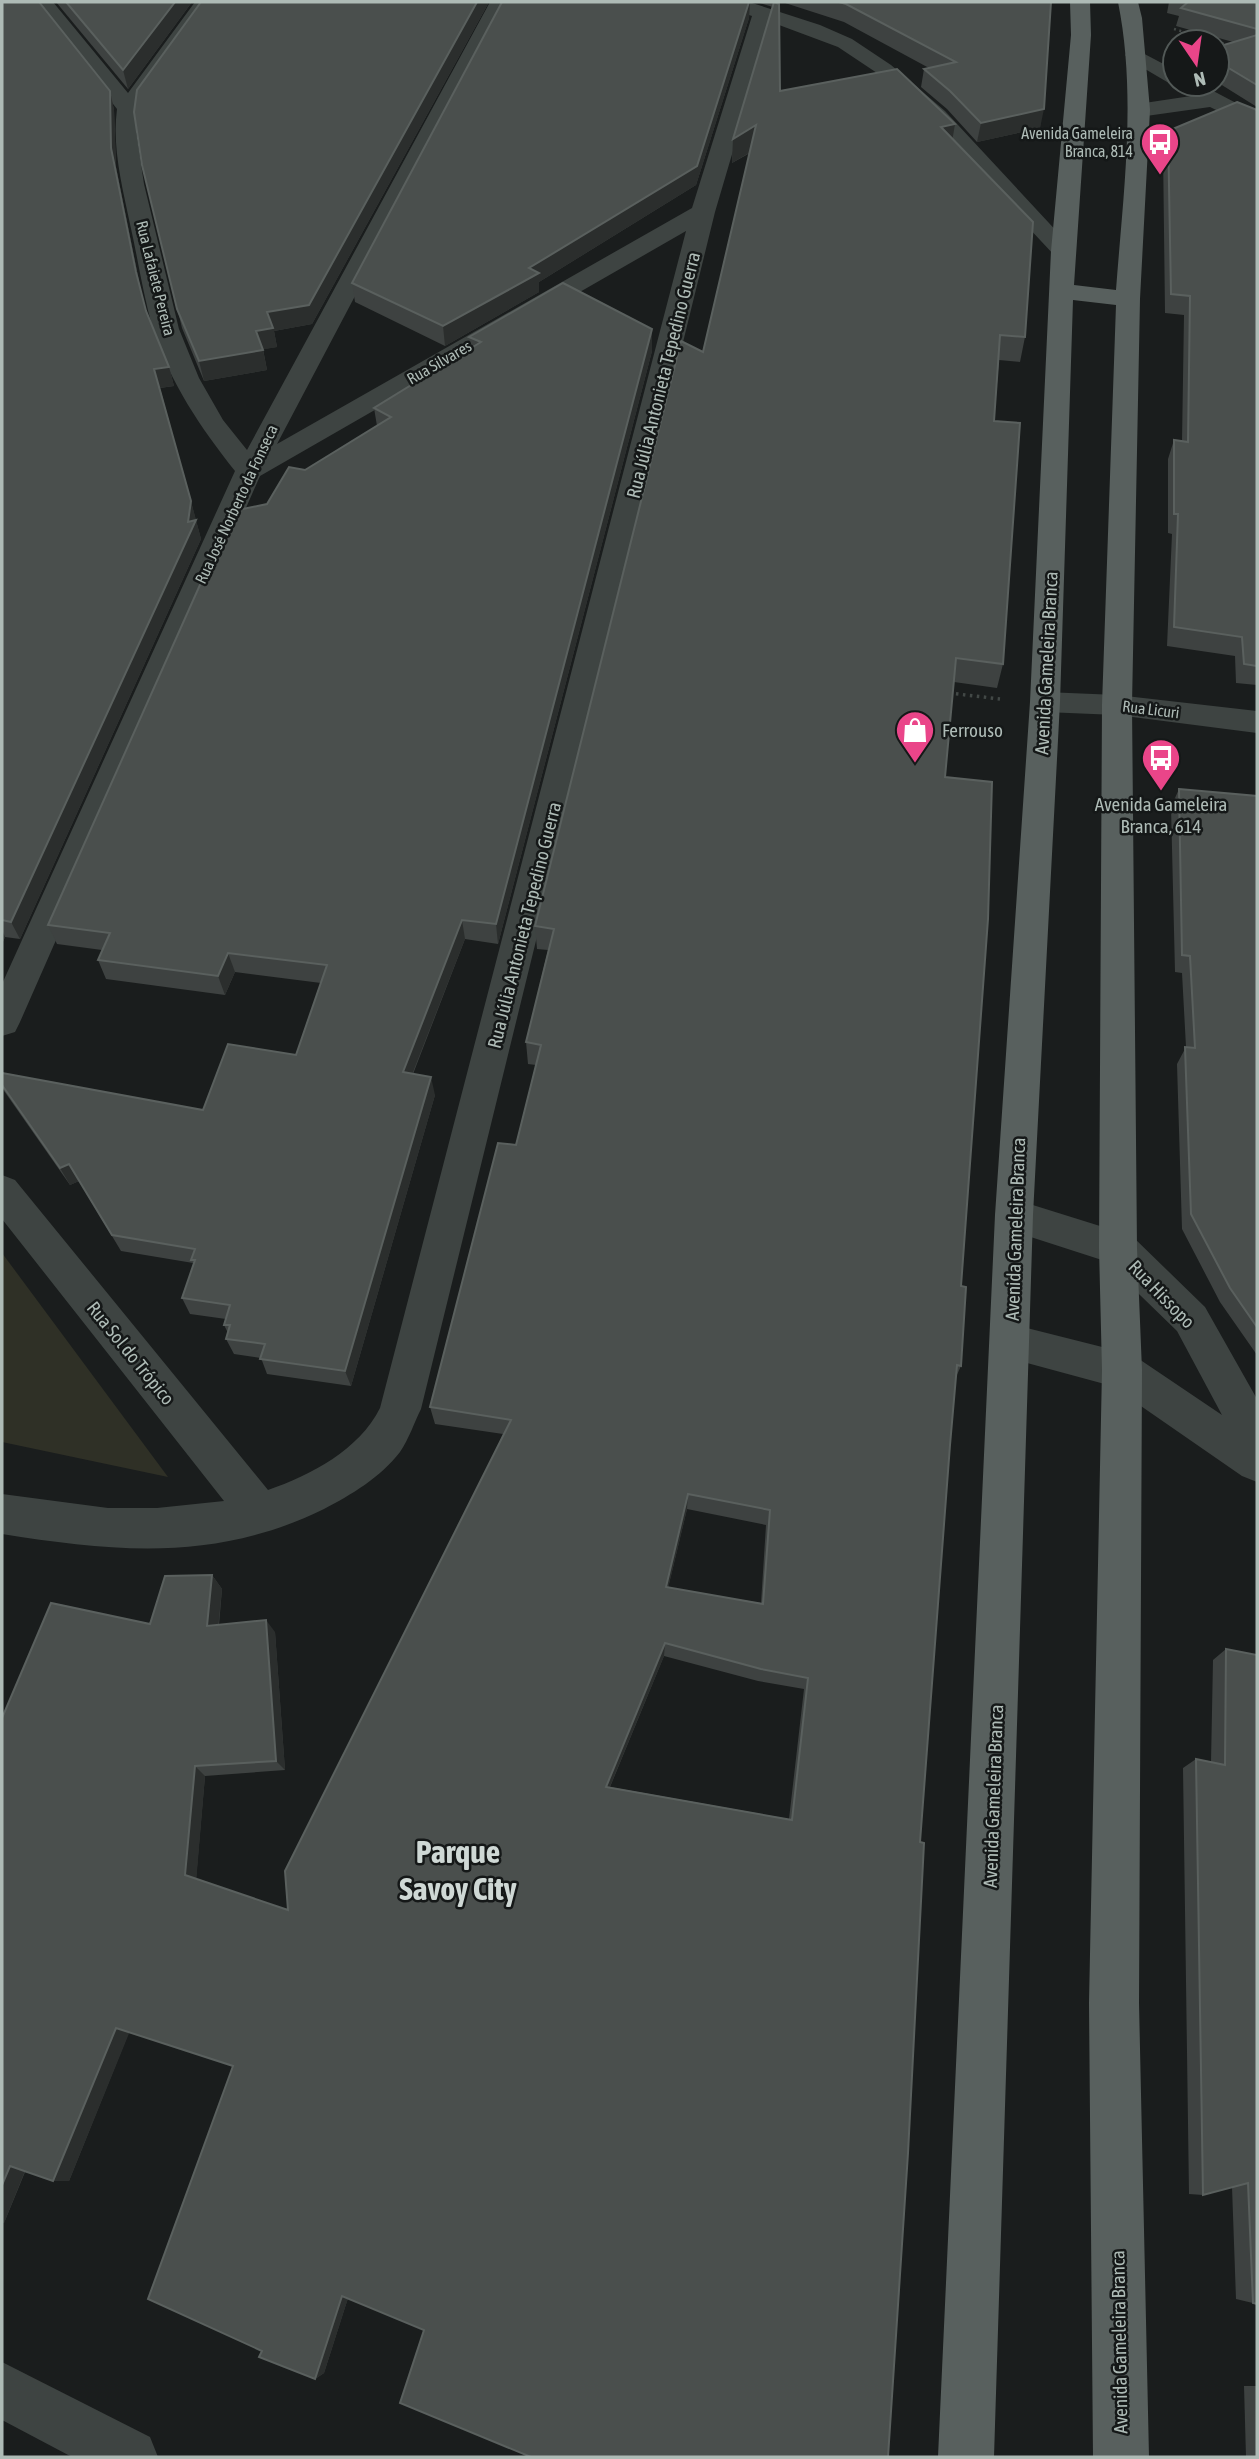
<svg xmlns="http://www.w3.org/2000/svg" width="1259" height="2459" viewBox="0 0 1259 2459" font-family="'Asap Condensed',sans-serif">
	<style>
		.green { fill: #2f3026 }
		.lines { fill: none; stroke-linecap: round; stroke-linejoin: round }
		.path-far1 { stroke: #424846; stroke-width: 2.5; stroke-dasharray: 2 3.5; stroke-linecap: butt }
		.path { stroke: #424846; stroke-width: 3.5; stroke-dasharray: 2.5 4.5; stroke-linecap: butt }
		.minor { fill: #3e4442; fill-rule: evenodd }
		.major { fill: #58605e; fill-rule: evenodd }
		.wall { fill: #3e4241; fill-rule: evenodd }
		.shaded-wall { fill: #2b2e2d }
		.building { fill: #4a4f4d; stroke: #5a605e; stroke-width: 2; fill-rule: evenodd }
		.labels { text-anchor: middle; stroke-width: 5; stroke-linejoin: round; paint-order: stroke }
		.far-poi-label { font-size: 16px; fill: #aebbb6; stroke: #151818; text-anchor: end }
		.far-street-label { font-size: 16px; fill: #aebbb6; stroke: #151818 }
		.street-label { font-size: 19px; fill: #aebbb6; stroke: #151818 }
		.poi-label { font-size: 19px; fill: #aebbb6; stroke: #151818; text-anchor: start }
		.near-district-label { font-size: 32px; font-weight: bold; fill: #cfd8d5; stroke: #151818 }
	</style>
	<rect width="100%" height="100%" fill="#1a1d1d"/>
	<path class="green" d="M2 1253 168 1477 2 1442Z"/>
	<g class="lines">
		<path class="path-far1" d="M1174 29 1229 45"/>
		<path class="path" d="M949 693 1000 699"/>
		<g class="minor">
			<path d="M33 2H53L128 93 195 2H215L139 108 136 131 144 184 179 329 199 378 223 420 247 450 490 2H510L277 444 692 208 752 16 722 6 719 2H749L820 25 852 39 891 65 945 111 1075 251 1071 256H1055L929 121 877 73 838 47 771 22 715 212 421 1409C414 1423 409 1439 400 1452 381 1477 351 1495 324 1509 216 1562 116 1552 2 1534V1494L108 1508H157L224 1501 2 1219V1175L15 1180 268 1490C311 1475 359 1450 380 1408L686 231 260 476 20 1022 15 1032 2 1036V984L235 471C201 428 170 383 153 329 143 295 138 259 130 224 122 186 112 147 117 109Z"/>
			<path d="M1135 49 1175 70V84H1200L1257 114V130L1210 107 1139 117 1131 115 1128 110 1131 105 1191 96 1128 59 1125 55 1128 51Z"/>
			<path d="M1045 692 1117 695 1257 711V733L1117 715 1045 712 1034 709 1030 702 1034 695Z"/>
			<path d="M1014 1199 1132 1236 1205 1307 1257 1399V1482L1242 1476 1112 1386 997 1355 991 1342 997 1329 1011 1324 1122 1352 1136 1357 1222 1415 1177 1331 1105 1261 1000 1227 995 1215 1000 1203Z"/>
			<path d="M2 2362 150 2437 158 2457H72L2 2420Z"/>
		</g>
		<path class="major" d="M1070 2H1090L1091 35 1074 285 1116 290C1123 195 1137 96 1118 2H1138L1142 18 1150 110 1140 299 1132 705 1137 1248 1142 1370 1139 2003 1149 2457H1093L1089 2003 1102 1370 1099 1248 1102 705 1116 305 1073 300 1060 702 1033 1215 994 2457H938L995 1215 1030 702 1051 251 1071 35Z"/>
	</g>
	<g class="wall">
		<path d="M2 2 110 91 114 110 116 167 141 291 146 312 169 367 174 386 160 388 201 539 20 939 5 937 2 944Z"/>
		<path d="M56 2H192L128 89Z"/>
		<path d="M201 2H489L312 324 274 331 277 347 263 349 267 370 204 381 182 328 142 165Z"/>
		<path d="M502 2H750L749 18 696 185 539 282V292L445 346 355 302 352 283Z"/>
		<path d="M756 2H778L780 91 952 139 1025 337 1020 362 999 360 994 421 1003 664 997 688 954 682 945 777 961 1286V1366L956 1377 950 1445 920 1842 424 2330 348 2298 324 2373 315 2379 262 2351 233 2066 129 2032 69 2181 25 2172 4 2223 150 1624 212 1575 222 1589 219 1625 275 1632 285 1770 205 1776 196 1879 288 1910 503 1434 435 1424 430 1407 516 1145 536 1065 528 1064 526 1042 548 950 537 949 535 926 703 352 750 153 732 163 733 139 773 7ZM687 1509 766 1525 761 1603 668 1588ZM664 1656 758 1681 804 1689 789 1819 610 1787Z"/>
		<path d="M782 2H1051L1040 128 977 142 947 109 921 87 924 69 929 68 844 22Z"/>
		<path d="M1168 2H1257V685L1236 683 1235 656 1167 646 1172 534 1168 533V459L1174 440 1182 441 1184 315 1165 313 1163 149 1168 131 1256 109 1257 107 1217 82V47L1233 42 1176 26 1179 16 1167 13 1169 2Z"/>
		<path d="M469 337 652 351 498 944 465 939 413 1074 435 1095 351 1386 267 1374 261 1358 234 1354 226 1339 228 1333 224 1325 226 1319 190 1314 182 1298 194 1265 193 1263 121 1251 79 1181 70 1185 2 1088V1073L203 1110 296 1055 321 983 235 972 225 995 106 979 98 960 102 950 57 944 48 925 267 504 305 470 377 426 374 408 470 349Z"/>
		<path d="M1179 789 1257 796V1355L1220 1302 1182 1229 1177 1064 1186 1047 1182 973 1175 972 1171 807Z"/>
		<path d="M1226 1649 1257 2304 1236 2299 1232 2187 1203 2195 1189 2194 1183 1768 1196 1759 1211 1762 1213 1660Z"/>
		<path d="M1244 2386H1257V2457H1246Z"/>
	</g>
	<g class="shaded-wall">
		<path d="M175 2H192L128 89 123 70Z"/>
		<path d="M477 2H489L312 324 274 331 277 347 260 350 256 331 267 312Z"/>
		<path d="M750 2 749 18 696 185 539 282V292L445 346 443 326Z"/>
		<path d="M110 91 114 110 116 167 141 291 136 272 111 148Z"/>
		<path d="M1044 109 1040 128 977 142 981 123Z"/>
		<path d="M955 124 951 148 941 127Z"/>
		<path d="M756 125 754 150 732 163 733 139Z"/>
		<path d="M652 329V351L498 944 496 924Z"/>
		<path d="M263 350 267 370 204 381 199 361Z"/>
		<path d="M169 367 174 386 159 388 154 369Z"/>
		<path d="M191 501 201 539 20 939 11 922 188 522Z"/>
		<path d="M462 920 465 939 406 1090 403 1072Z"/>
		<path d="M2 930 5 937 2 944Z"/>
		<path d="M228 953 235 972 225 995 218 976Z"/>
		<path d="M431 1077 435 1095 351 1386 345 1371Z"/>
		<path d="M69 1164 79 1181 70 1185 60 1168Z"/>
		<path d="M688 1494 687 1509 665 1601 666 1587Z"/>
		<path d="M212 1575 222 1589 217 1639 207 1626Z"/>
		<path d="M266 1620 275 1632 285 1770 276 1761Z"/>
		<path d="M665 1643 664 1656 606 1796V1787Z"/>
		<path d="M195 1766 205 1776 196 1883 185 1875Z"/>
		<path d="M116 2028 130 2031 69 2181H53Z"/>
		<path d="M10 2166H27L4 2223H2V2185Z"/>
		<path d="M350 2292 324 2373 315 2379 342 2296Z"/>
	</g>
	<g class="building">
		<path d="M2 2H39L110 91 111 148 136 272 146 311 169 367 154 369 191 501 188 522 196 520 11 922 2 920Z"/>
		<path d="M66 2H175L123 70Z"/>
		<path d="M201 2H477L309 305 267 312 273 328 256 331 263 350 199 361 177 309 142 165 134 112 137 90Z"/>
		<path d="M502 2H749L697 166 529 268 539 273 443 326 352 283Z"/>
		<path d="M774 2 779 4 780 91 897 69 955 124 941 127 1033 222 1025 337 1000 335 994 421 1020 423 1003 664 956 658 945 777 992 782 988 919 961 1286 966 1287 961 1366 957 1365 950 1445 920 1842 924 1843 908 2153 888 2457H531L400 2403 424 2330 342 2296 315 2379 259 2357 262 2351 148 2299 233 2066 116 2028 53 2181 10 2166 2 2185V1718L51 1603 150 1624 165 1576 212 1575 207 1626 266 1620 276 1761 195 1766 185 1875 288 1910 285 1871 511 1420 430 1407 498 1143 516 1145 541 1045 526 1042 554 929 535 926 681 341 703 352 756 125 733 139ZM688 1494 770 1510 763 1604 666 1587ZM665 1643 761 1669 808 1678 792 1820 606 1787Z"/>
		<path d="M839 2H1051L1044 109 981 123 950 91 924 69 956 62 846 4Z"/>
		<path d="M1188 2H1257V29L1181 8Z"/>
		<path d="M1257 35V85L1217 61V47Z"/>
		<path d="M1237 102 1257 110V666L1244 664 1242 637 1174 627 1178 514H1174V440L1188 442 1190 296 1171 294 1168 131Z"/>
		<path d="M563 283 652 329 496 924 462 920 403 1072 431 1077 345 1371 260 1359 265 1344 226 1339 230 1325H224L230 1305 182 1298 195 1260H191L195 1249 112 1235 69 1164 60 1168 2 1085V1073L203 1110 228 1044 296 1055 327 965 228 953 218 976 98 960 110 933 48 925 233 511 267 504 289 467 305 470 391 417 374 408 481 342 469 337Z"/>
		<path d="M1179 789 1257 796V1327L1230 1288 1191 1214 1185 1047 1195 1048 1190 956 1182 955Z"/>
		<path d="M1226 1649 1257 1655V2304L1253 2303 1248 2183 1203 2195 1196 1759 1225 1765Z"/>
	</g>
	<defs>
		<g id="bus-pin" transform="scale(2.0125)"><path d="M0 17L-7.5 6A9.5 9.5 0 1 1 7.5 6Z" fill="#ea4589" stroke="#151818"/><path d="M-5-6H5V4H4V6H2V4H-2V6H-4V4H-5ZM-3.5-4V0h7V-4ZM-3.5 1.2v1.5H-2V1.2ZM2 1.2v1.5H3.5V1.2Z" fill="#fff"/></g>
		<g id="shop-pin" transform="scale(2.0125)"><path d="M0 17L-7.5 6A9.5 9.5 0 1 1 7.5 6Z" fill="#ea4589" stroke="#151818"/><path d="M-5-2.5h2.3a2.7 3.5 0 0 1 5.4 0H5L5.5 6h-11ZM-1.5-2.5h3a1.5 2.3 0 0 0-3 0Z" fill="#fff"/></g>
	</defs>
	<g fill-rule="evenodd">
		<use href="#bus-pin" x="1160" y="142"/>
		<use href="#shop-pin" x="915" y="730"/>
		<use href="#bus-pin" x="1161" y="758"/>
	</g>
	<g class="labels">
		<g class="far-poi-label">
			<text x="1133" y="139">Avenida Gameleira<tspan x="1133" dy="18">Branca, 814</tspan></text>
		</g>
		<g class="far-street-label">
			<text transform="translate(156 278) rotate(76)" y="6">Rua Lafaiete Pereira</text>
			<text transform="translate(439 362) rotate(-30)" y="6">Rua Silvares</text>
			<text transform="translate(236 504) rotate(-65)" y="6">Rua José Norberto da Fonseca</text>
			<text transform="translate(1151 709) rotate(7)" y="6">Rua Licuri</text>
		</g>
		<g class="street-label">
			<text transform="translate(663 375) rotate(-76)" y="7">Rua Júlia Antonieta Tepedino Guerra</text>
			<text transform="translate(1046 663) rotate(-87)" y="7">Avenida Gameleira Branca</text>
			<text transform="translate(524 925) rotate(-76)" y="7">Rua Júlia Antonieta Tepedino Guerra</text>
			<text transform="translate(1015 1229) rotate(-88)" y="7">Avenida Gameleira Branca</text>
			<text transform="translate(1162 1294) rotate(46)" y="7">Rua Hissopo</text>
			<text transform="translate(131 1353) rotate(51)" y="7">Rua Sol do Trópico</text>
			<text transform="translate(993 1796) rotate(-88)" y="7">Avenida Gameleira Branca</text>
			<text transform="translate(1119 2342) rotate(-91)" y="7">Avenida Gameleira Branca</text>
		</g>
		<g class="poi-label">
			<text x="942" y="737">Ferrouso</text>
			<text x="1161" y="811" text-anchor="middle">Avenida Gameleira<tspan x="1161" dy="22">Branca, 614</tspan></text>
		</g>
		<g class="near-district-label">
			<text x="458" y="1863">Parque<tspan x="458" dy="37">Savoy City</tspan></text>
		</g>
	</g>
	<rect width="1259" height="2459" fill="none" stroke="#aebbb6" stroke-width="7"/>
	<g transform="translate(1196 63) rotate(167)"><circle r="33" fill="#151818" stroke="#525957" stroke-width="2"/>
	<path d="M0-5L12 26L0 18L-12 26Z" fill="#ea4589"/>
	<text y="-10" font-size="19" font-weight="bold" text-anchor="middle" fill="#aebbb6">N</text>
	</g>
</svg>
